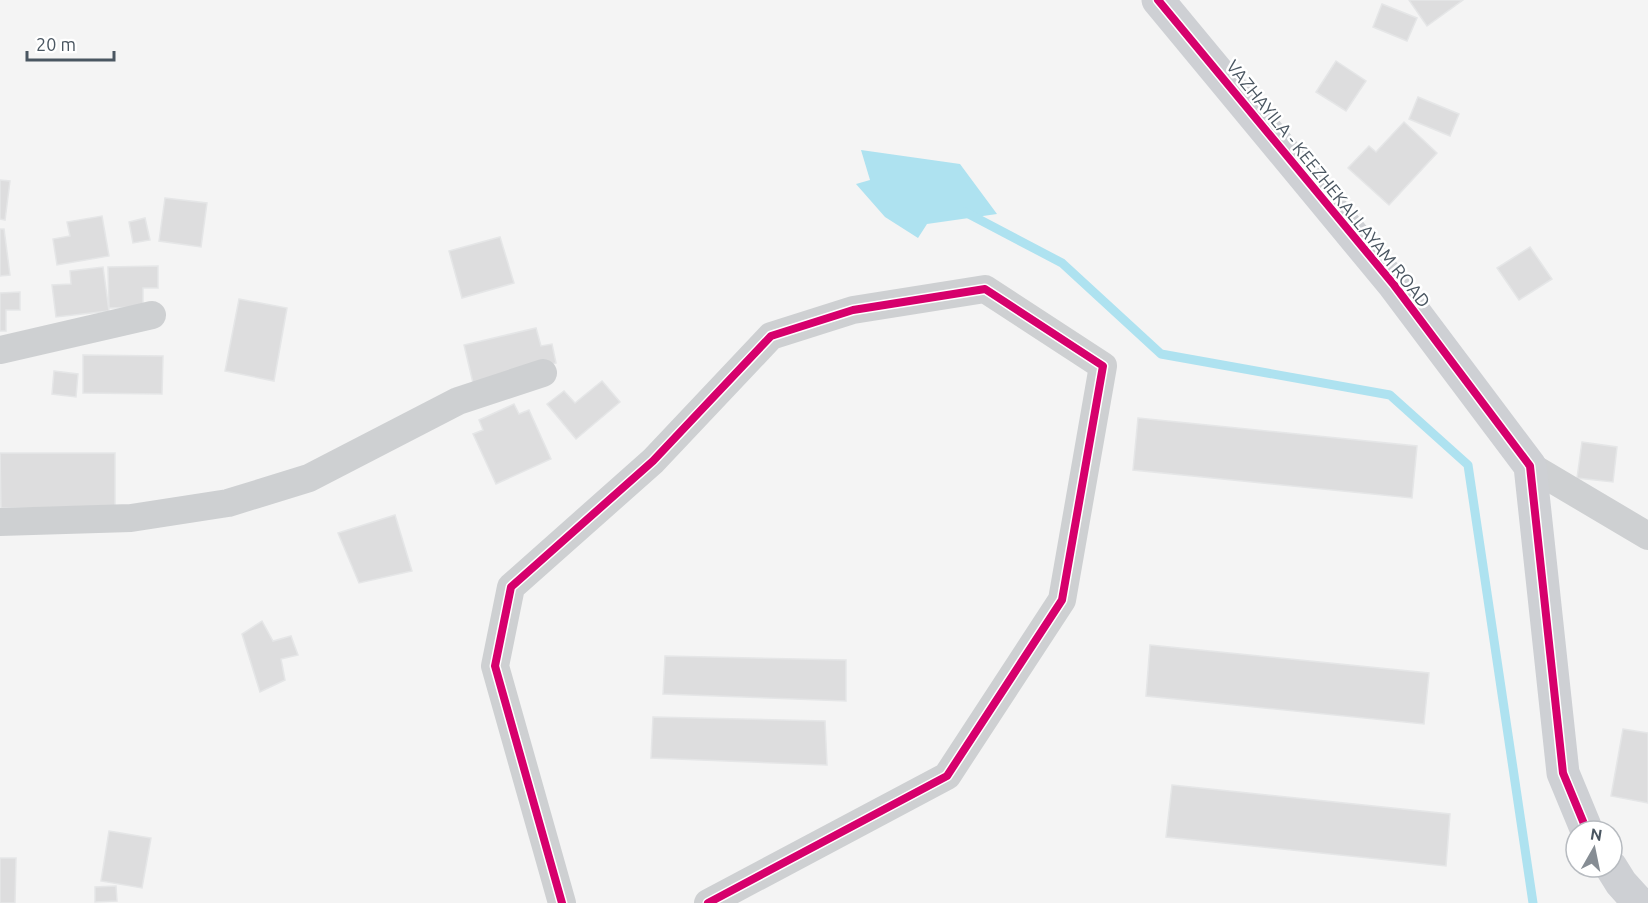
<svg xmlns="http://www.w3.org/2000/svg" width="1648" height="903" viewBox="0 0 1648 903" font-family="Ubuntu,sans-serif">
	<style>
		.water { fill: #aee2f0 }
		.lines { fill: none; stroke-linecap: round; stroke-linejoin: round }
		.stream { stroke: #aee2f0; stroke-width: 9 }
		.building { fill: #ddddde; stroke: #e5e6e7; stroke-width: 1.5 }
		.street { stroke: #ced0d2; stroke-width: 28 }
		.secondary { stroke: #ced0d4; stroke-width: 33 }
		.cycleway-casing { stroke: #fff; stroke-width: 11 }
		.cycleway { stroke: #d6006c; stroke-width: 8 }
		.labels { text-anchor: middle; stroke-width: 5; stroke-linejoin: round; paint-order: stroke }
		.street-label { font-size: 18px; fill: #4a5661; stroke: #fff }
	</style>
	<rect width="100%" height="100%" fill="#f4f4f4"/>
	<path class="water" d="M861 150 960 164 997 214 927 224 918 238 885 217 856 184 870 180Z"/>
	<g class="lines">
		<path class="stream" d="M965 212 1062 263 1161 354 1390 395 1468 465 1533 903"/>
	</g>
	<g class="building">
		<path d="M1409 0H1463L1427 26Z"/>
		<path d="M1382 4 1417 18 1407 41 1373 27Z"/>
		<path d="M1336 61 1366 81 1346 111 1316 92Z"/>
		<path d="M1418 97 1459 114 1450 136 1409 119Z"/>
		<path d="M1404 122 1437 153 1389 205 1348 168 1369 146 1376 152Z"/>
		<path d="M0 180 10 181 5 220 0 219Z"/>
		<path d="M165 198 207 203 201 247 159 241Z"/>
		<path d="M102 216 109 256 57 265 53 239 70 236 67 222Z"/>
		<path d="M145 218 150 240 133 243 129 222Z"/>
		<path d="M0 229H4L10 275 0 276Z"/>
		<path d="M500 237 514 283 462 298 449 251Z"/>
		<path d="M1530 247 1552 279 1519 300 1497 268Z"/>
		<path d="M158 266V288H143V307L109 308 108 267Z"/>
		<path d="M103 267 109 311 56 317 52 285 71 284 70 271Z"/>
		<path d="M20 292V310H6V331H0V293Z"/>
		<path d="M239 299 287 308 274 381 225 371Z"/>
		<path d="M536 328 541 346 552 344 556 363 473 383 464 345Z"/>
		<path d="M83 355 163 356 162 394 83 393Z"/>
		<path d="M54 371 78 374 76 397 52 394Z"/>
		<path d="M602 381 620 402 576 439 547 404 564 391 575 403Z"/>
		<path d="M514 404 519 414 529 410 551 459 496 484 473 434 483 430 479 420Z"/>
		<path d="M1138 418 1417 446 1412 498 1133 470Z"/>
		<path d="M1582 442 1617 447 1613 482 1577 478Z"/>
		<path d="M0 453H115V507L1 508Z"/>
		<path d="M395 515 412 571 359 583 338 533Z"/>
		<path d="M262 621 273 641 291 636 298 655 281 659 285 680 260 692 242 634Z"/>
		<path d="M1150 645 1429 673 1424 724 1146 696Z"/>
		<path d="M665 656 846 660V701L663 694Z"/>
		<path d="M653 717 825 721 827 765 651 758Z"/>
		<path d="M1623 729 1648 733V803L1611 796Z"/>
		<path d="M1172 785 1450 814 1446 866 1166 837Z"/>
		<path d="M109 831 151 838 142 888 101 881Z"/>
		<path d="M0 858H16L15 903H0Z"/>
		<path d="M116 886 117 901 95 902V887Z"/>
	</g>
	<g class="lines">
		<g class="street">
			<path d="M0 350 152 315"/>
			<path d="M1530 466 1648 536"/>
			<path d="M0 522 131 518 228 503 309 478 458 401 543 373"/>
			<path d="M562 903 495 666 511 587 653 461 771 336 853 310 985 289 1103 366 1062 600 947 776 708 903"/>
		</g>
		<g class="secondary">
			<path d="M1158 0 1394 285 1530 466 1563 773 1587 831"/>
			<path d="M1611 867 1621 883 1639 903"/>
		</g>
		<g class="cycleway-casing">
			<g id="cycleway">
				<path d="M1158 0 1394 285 1530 466 1563 773 1587 831"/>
				<path d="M562 903 495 666 511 587 653 461 771 336 853 310 985 289 1103 366 1062 600 947 776 708 903"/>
			</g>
		</g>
		<use href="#cycleway" class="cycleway"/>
	</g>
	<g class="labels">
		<g class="street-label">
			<text transform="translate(1328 184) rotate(51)" y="6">VAZHAYILA - KEEZHEKALLAYAM ROAD</text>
		</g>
	</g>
	<g transform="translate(1594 849) rotate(9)"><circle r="28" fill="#ffffff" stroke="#b7bbc0" stroke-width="1.5"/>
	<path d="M0-4.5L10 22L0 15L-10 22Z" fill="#868d94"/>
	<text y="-9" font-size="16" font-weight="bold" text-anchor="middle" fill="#4a5661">N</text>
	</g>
	<path d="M27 51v9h87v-9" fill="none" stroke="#4a5661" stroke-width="3"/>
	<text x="36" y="51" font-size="18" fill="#4a5661" stroke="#ffffff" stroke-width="4.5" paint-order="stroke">20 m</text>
</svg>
